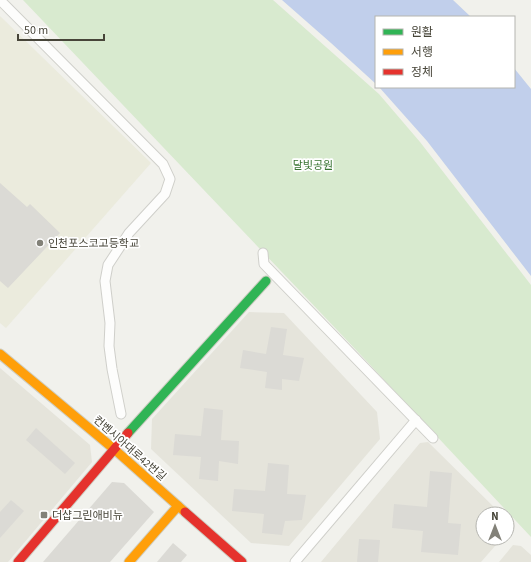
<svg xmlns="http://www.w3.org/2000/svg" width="531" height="562" viewBox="0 0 531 562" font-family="'Source Sans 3','Noto Sans KR',sans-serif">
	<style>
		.residential { fill: #e5e4db }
		.education { fill: #ebebdd }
		.green { fill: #d8eacf }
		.water { fill: #c1cfeb }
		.building { fill: #dbdad5 }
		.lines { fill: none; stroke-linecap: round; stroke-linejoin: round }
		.street-casing { stroke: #cfcfca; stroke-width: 11 }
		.fast-casing { stroke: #cecec3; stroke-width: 11 }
		.slow-casing { stroke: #cecec3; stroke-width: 11 }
		.jam-casing { stroke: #cecec3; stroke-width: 11 }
		.street { stroke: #fdfdfc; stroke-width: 9 }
		.fast { stroke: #30b455; stroke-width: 9 }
		.slow { stroke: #ff9f0a; stroke-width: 9 }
		.jam { stroke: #e5322d; stroke-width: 9 }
		.poi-dot { fill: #828178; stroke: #fff; stroke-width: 1.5 }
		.labels { text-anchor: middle; stroke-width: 3.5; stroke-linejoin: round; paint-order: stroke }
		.park-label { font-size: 11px; fill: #387431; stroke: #fff }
		.poi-label { font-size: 11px; fill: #474539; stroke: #fff; text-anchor: start }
		.street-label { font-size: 11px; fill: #474539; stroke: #fff }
	</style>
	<rect width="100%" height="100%" fill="#f1f1ec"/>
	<g class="residential">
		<path d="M249 312 284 313 377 412 380 439 289 546 251 543 151 449 152 419Z"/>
		<path d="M0 368 90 445 92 462 8 562H0Z"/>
		<path d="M428 442 501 514H483V538H502L481 562H321L420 443Z"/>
		<path d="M513 545 521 546 531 555V562H499Z"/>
	</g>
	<path class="education" d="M0 16 151 163 6 328 0 323Z"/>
	<path class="green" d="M23 0H273L379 94 420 142 531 285V537L358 352Z"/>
	<g class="water">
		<path d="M282 0H453L471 17H376V84L331 43Z"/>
		<path d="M514 68 531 89V276L427 141 379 87H514Z"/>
	</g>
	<g class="building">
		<path d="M0 183 27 207 30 204 60 233 8 288 0 281Z"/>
		<path d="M271 327 287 329 283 355 304 358 299 381 282 379V390L265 388 267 372 240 368 243 350 266 354Z"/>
		<path d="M204 408 223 410 221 440 239 441 238 464 219 461 218 481 199 479 201 457 173 455 175 434 201 436Z"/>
		<path d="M36 428 75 463 65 474 26 440Z"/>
		<path d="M268 463 289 465 287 494 306 495 302 520 285 521 282 535 262 533 264 514 232 511 234 489 265 491Z"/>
		<path d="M430 471 452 473 448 523 461 524 458 555 421 552 423 531 392 528 394 504 427 507Z"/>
		<path d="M112 482 124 483 154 512 110 562H43Z"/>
		<path d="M11 500 24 511 0 538V512Z"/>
		<path d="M359 539 380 540 378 562H357Z"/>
		<path d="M173 543 187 555 181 562H157Z"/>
	</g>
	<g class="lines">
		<g class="street-casing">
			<g id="street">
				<path d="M0 0 163 164 170 179 165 194 129 233 108 265 105 281 110 323 109 346 112 369 121 414"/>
				<path d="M263 253 264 264 433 438"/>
				<path d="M295 562 416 420"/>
			</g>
		</g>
		<g class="fast-casing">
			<path id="fast" d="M128 433 266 281"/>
		</g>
		<g class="slow-casing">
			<g id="slow">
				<path d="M0 354 114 449 185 512"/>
				<path d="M129 562 178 506"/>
			</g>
		</g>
		<g class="jam-casing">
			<g id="jam">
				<path d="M185 512 242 562"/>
				<path d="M18 562 128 433"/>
			</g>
		</g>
		<use href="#street" class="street"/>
		<use href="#fast" class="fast"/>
		<use href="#slow" class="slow"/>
		<use href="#jam" class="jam"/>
	</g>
	<g class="poi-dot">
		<circle cx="40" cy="243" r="4"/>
		<rect x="40" y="511" width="8" height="8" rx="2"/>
	</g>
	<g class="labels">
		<g class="park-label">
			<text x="313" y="169">달빛공원</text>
		</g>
		<g class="poi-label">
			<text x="48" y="247">인천포스코고등학교</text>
			<text x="52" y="519">더샵그린애비뉴</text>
		</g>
		<g class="street-label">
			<text transform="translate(130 448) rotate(41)" y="4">컨벤시아대로42번길</text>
		</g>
	</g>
	<rect x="375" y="16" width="140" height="72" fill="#ffffff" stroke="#b5b5b0"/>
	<rect x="383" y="29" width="20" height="6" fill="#30b455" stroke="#b5b5b0"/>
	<text x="411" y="36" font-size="12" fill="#474539">원활</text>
	<rect x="383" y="49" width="20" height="6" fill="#ff9f0a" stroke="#b5b5b0"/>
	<text x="411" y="56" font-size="12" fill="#474539">서행</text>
	<rect x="383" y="69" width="20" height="6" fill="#e5322d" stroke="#b5b5b0"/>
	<text x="411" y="76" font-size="12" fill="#474539">정체</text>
	<g transform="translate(495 526)"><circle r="19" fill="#ffffff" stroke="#b5b5b0"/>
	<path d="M0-3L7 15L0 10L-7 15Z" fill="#828178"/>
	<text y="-6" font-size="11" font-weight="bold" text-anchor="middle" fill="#474539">N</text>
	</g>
	<path d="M18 34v6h86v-6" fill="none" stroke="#474539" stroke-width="2"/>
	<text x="24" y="34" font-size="12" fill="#474539" stroke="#ffffff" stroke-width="3" paint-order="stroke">50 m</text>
</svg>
